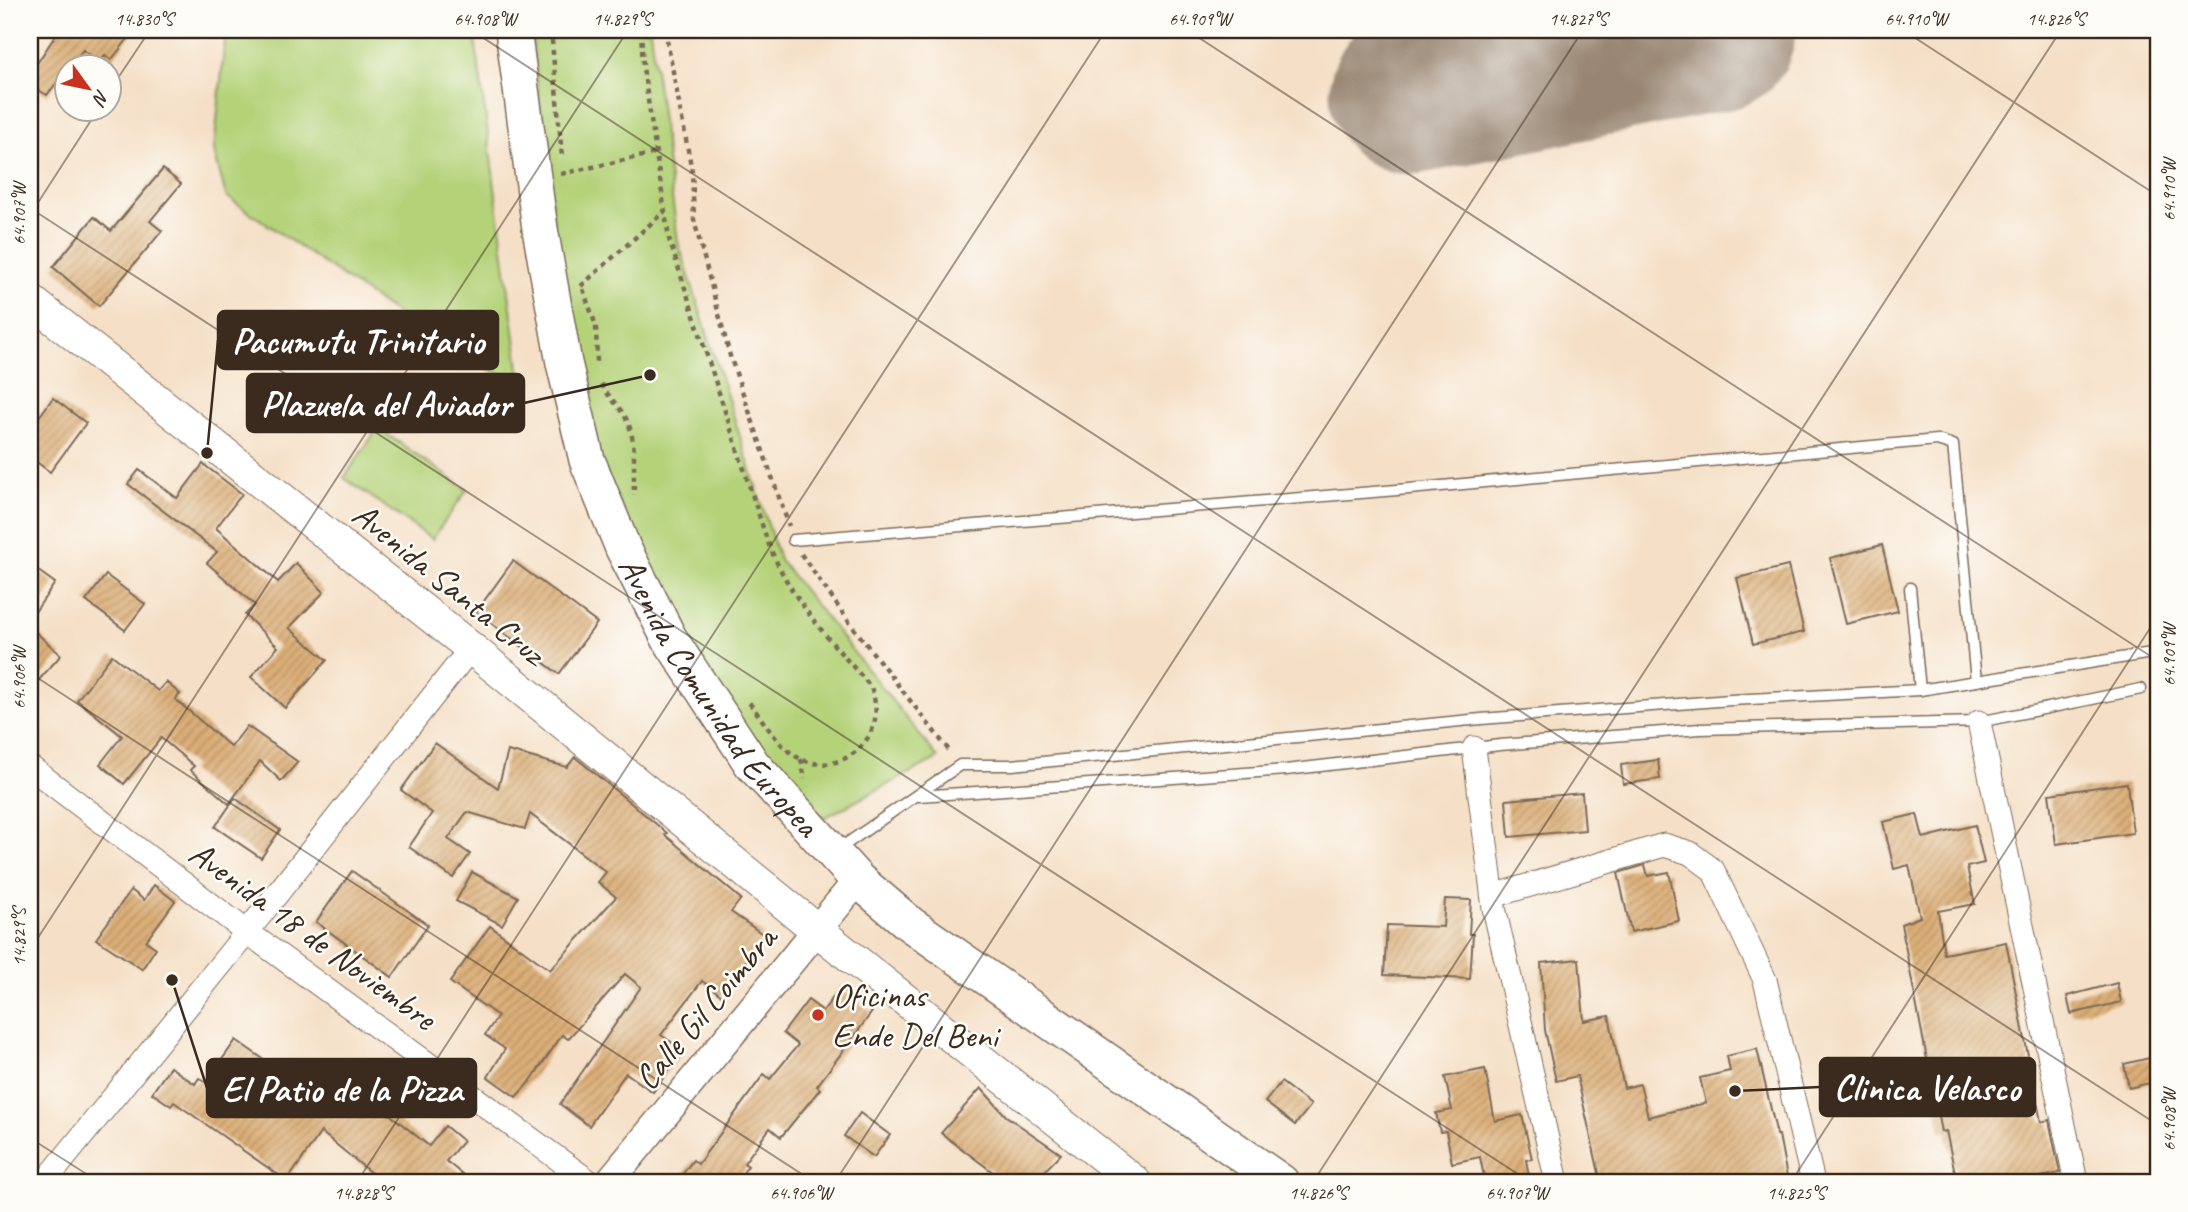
<svg xmlns="http://www.w3.org/2000/svg" width="2188" height="1212" viewBox="0 0 2188 1212" font-family="Caveat,sans-serif">
	<style>
		.green { fill: #b4d278; stroke: #787e4b; stroke-width: 2 }
		.lines { fill: none; stroke-linecap: round; stroke-linejoin: round }
		.runway { stroke: #988572; stroke-width: 163 }
		.building { fill: url(#building-hatch) }
		.service-casing { stroke: #7c6a59; stroke-width: 13 }
		.minor-casing { stroke: #7c6a59; stroke-width: 25 }
		.tertiary-casing { stroke: #7c6a59; stroke-width: 31 }
		.secondary-casing { stroke: #7c6a59; stroke-width: 34 }
		.primary-casing { stroke: #7c6a59; stroke-width: 38 }
		.path { stroke: #7c6a59; stroke-width: 4.5; stroke-dasharray: 5 5; stroke-linecap: butt }
		.service { stroke: #fff; stroke-width: 10 }
		.minor { stroke: #fff; stroke-width: 23 }
		.tertiary { stroke: #fff; stroke-width: 28 }
		.secondary { stroke: #fff; stroke-width: 32 }
		.primary { stroke: #fff; stroke-width: 35 }
		.ticks { fill: none; stroke: #3b2a1e; stroke-width: 2; stroke-opacity: 0.45 }
		.poi-dot { fill: #c8321e; stroke: #fdfcf7; stroke-width: 2.5 }
		.labels { text-anchor: middle; stroke-width: 5; stroke-linejoin: round; paint-order: stroke }
		.street-label { font-size: 35px; fill: #3b2a1e; stroke: #fdfcf7 }
		.poi-label { font-size: 35px; fill: #3b2a1e; stroke: #fdfcf7; text-anchor: start }
		.leader { fill: none; stroke: #3b2a1e; stroke-width: 2.5 }
		.callout-dot { fill: #3b2a1e; stroke: #fdfcf7; stroke-width: 2.5 }
		.callout { fill: #3b2a1e; stroke: #3b2a1e; stroke-width: 2.5 }
		.callout-label { font-size: 37px; text-anchor: middle; font-weight: bold; fill: #fff }
		.neatline { fill: none; stroke: #3b2a1e; stroke-width: 2.5 }
		.ticks-label { font-size: 18px; text-anchor: middle; fill: #3b2a1e }
	</style>
	<defs>
		<pattern id="building-hatch" width="6" height="6" patternUnits="userSpaceOnUse" patternTransform="scale(1.75)"><rect width="6" height="6" fill="#dcaf78"/><path d="M-1 1l2-2M0 6l6-6M5 7l2-2" fill="none" stroke="#b48f62"/></pattern>
	</defs>
	<rect width="100%" height="100%" fill="#fdfcf7"/>
	<filter id="ink" filterUnits="userSpaceOnUse"><feTurbulence type="fractalNoise" baseFrequency=".0143" numOctaves="2"/><feDisplacementMap in="SourceGraphic" scale="14" xChannelSelector="R" yChannelSelector="G"/><feConvolveMatrix kernelMatrix="1 2 1 2 8 2 1 2 1" color-interpolation-filters="sRGB"/></filter>
	<filter id="wash" filterUnits="userSpaceOnUse"><feTurbulence type="fractalNoise" baseFrequency=".00686" numOctaves="4" result="noise"/><feDisplacementMap in="SourceGraphic" scale="28" xChannelSelector="R" yChannelSelector="G"/><feGaussianBlur stdDeviation="1.57" result="paint"/><feColorMatrix in="noise" values="0 0 0 0 0 0 0 0 0 0 0 0 0 0 0 0 0 1.4 0 .05"/><feComposite in="paint" operator="in"/></filter>
	<g filter="url(#wash)">
		<rect width="100%" height="100%" fill="#f5e0c7"/>
		<g class="green">
			<path d="M226 30H474L521 383 455 354 226 196 214 151Z"/>
			<path d="M531 30H650L678 242 779 559 938 758 824 818 760 758 675 628 596 450 563 300Z"/>
			<path d="M378 428 467 490 432 539 344 478Z"/>
		</g>
		<g class="lines">
			<path class="runway" d="M1411 93 1714 30"/>
		</g>
		<g id="blocks">
			<g class="building">
				<path d="M59 30H135L111 60 105 55 99 62 83 50 70 66H66V71L47 95 30 85V74Z"/>
				<path d="M163 169 181 184 150 221 162 231 99 306 53 267 94 217 111 231Z"/>
				<path d="M53 398 86 423 50 472 30 457V429Z"/>
				<path d="M203 464 242 494 216 528 278 582 296 563 324 592 289 628 327 660 285 708 251 677 278 647 245 615 255 605 207 563 217 552 128 484 139 470 177 498Z"/>
				<path d="M1882 545 1898 611 1846 624 1830 558Z"/>
				<path d="M513 561 597 623 559 674 476 612Z"/>
				<path d="M30 565 55 583 30 619Z"/>
				<path d="M1788 566 1804 632 1753 644 1737 578Z"/>
				<path d="M106 575 145 604 125 630 86 601Z"/>
				<path d="M30 627 61 655 30 690Z"/>
				<path d="M112 655 158 691 166 682 180 694 175 699 231 747 247 726 298 762 281 781 260 761 229 804 190 770 194 766 161 738 124 784 100 764 122 736 77 700Z"/>
				<path d="M435 743 498 788 508 751 567 767 575 757 667 833 665 835 741 899 731 912 764 935 722 996 702 981 661 1035 683 1050 653 1092 626 1073 589 1126 560 1104 641 987 625 974 568 1039 562 1035 532 1079 516 1097 488 1077 505 1049 485 1035 498 1016 450 982 490 926 550 970 616 897 598 882 606 872 530 814 525 829 467 812 448 839 470 854 453 878 409 847 432 813 401 790Z"/>
				<path d="M1658 760 1660 779 1623 784 1621 765Z"/>
				<path d="M2127 783 2133 833 2056 844 2049 794Z"/>
				<path d="M1582 793 1585 830 1509 837 1506 800Z"/>
				<path d="M235 798 280 830 261 858 215 827Z"/>
				<path d="M1917 814 1923 838 1975 825 1984 863 1967 867 1975 904 1938 911 1944 954 2006 942 2041 1122 2049 1120 2060 1173 2026 1180 2027 1182H1957L1946 1131 1941 1132 1901 924 1920 917 1909 865 1894 869 1883 822Z"/>
				<path d="M1645 865 1648 876 1669 872 1679 921 1631 932 1618 873Z"/>
				<path d="M352 871 428 925 392 977 316 922Z"/>
				<path d="M472 872 518 897 502 925 456 901Z"/>
				<path d="M154 885 175 901 146 941 156 948 142 969 96 939 131 890 144 900Z"/>
				<path d="M1445 899 1471 900 1469 934H1473L1470 979 1384 975 1387 925 1443 927Z"/>
				<path d="M1579 959 1584 1021 1609 1016 1624 1088 1640 1084 1648 1117 1706 1103 1700 1078 1730 1071 1727 1056 1757 1049 1777 1135H1779L1788 1182H1601L1577 1076 1556 1081 1545 1030 1541 963Z"/>
				<path d="M2117 983 2121 1002 2071 1014 2067 996Z"/>
				<path d="M840 988 872 1012 817 1086 820 1089 781 1137 770 1128 744 1163 748 1166 736 1182H677L693 1160 698 1164 764 1074 770 1079 798 1045 783 1033 808 1000 823 1011Z"/>
				<path d="M236 1040 296 1082 308 1065 372 1110 377 1104 429 1146 445 1126 463 1141 446 1161 472 1182H382L321 1132 287 1181 174 1102 171 1106 152 1093 170 1067 195 1084 199 1078 206 1082Z"/>
				<path d="M2158 1056V1081L2129 1088 2124 1064Z"/>
				<path d="M1485 1069 1495 1121 1522 1115 1532 1159 1526 1160 1530 1182H1485L1480 1157 1452 1163 1446 1131 1440 1132 1436 1113 1452 1110 1445 1077Z"/>
				<path d="M1281 1082 1311 1105 1295 1125 1265 1102Z"/>
				<path d="M981 1088 1006 1116 1061 1154 1034 1182H1006L941 1133Z"/>
				<path d="M860 1113 890 1135 874 1157 844 1136Z"/>
			</g>
		</g>
	</g>
	<g filter="url(#ink)">
		<use href="#blocks" fill-opacity="0" stroke="#7c6a59" stroke-width="2"/>
		<g class="lines">
			<g class="service-casing">
				<g id="service">
					<path d="M793 540 1409 489 1937 440 1953 445 1976 681"/>
					<path d="M1910 588 1920 690"/>
					<path d="M919 796 1286 770 1500 745 1700 729 1979 722 2141 689"/>
					<path d="M836 851 960 765H1012L1481 719 1731 700 1920 690 2158 652"/>
				</g>
			</g>
			<g class="minor-casing">
				<g id="minor">
					<path d="M1979 722 2076 1182"/>
					<path d="M1474 748 1494 908 1557 1182"/>
					<path d="M30 767 247 932 590 1182"/>
					<path d="M1493 896 1664 845 1690 853 1713 870 1765 980 1813 1182"/>
					<path d="M45 1182 247 932 471 648"/>
				</g>
			</g>
			<g class="tertiary-casing">
				<path id="tertiary" d="M609 1182 858 880"/>
			</g>
			<g class="secondary-casing">
				<path id="secondary" d="M30 300 471 648 817 930 1135 1182"/>
			</g>
			<g class="primary-casing">
				<g id="primary">
					<path id="s1" d="M513 30 540 229 564 363 587 460 623 548 669 638 752 764 858 880 910 924 1281 1182"/>
				</g>
			</g>
			<g class="path">
				<path d="M551 30 562 157"/>
				<path d="M641 30 643 67 669 239 766 537C788 598 829 639 871 687 874 697 877 708 875 719 869 752 833 774 801 759 778 748 763 719 747 700"/>
				<path d="M665 30 692 171 694 220 730 356 789 526"/>
				<path d="M561 174 656 153"/>
				<path d="M581 286 665 211"/>
				<path d="M583 289 596 326 597 365"/>
				<path d="M601 384C608 396 617 404 624 415 638 437 633 470 634 495"/>
				<path d="M801 554 849 622 951 753"/>
				<path d="M801 759 805 779"/>
			</g>
			<use href="#service" class="service"/>
			<use href="#minor" class="minor"/>
			<use href="#tertiary" class="tertiary"/>
			<use href="#secondary" class="secondary"/>
			<use href="#primary" class="primary"/>
		</g>
	</g>
	<path class="ticks" d="M471 30 2158 1125M1187 30 2158 661M1903 30 2158 196M108 93 150 30M30 208 1530 1182M30 215 99 108M30 673 814 1182M30 950 628 30M30 1138 99 1182M357 1182 1106 30M835 1182 1583 30M1313 1182 2061 30M1791 1182 2158 616"/>
	<circle class="poi-dot" cx="818" cy="1015" r="7"/>
	<g class="labels">
		<g class="street-label">
			<text transform="translate(449 583) rotate(39)" y="12">Avenida Santa Cruz</text>
			<text dy="12" stroke="none"><textPath href="#s1" startOffset="709">Avenida Comunidad Europea</textPath></text>
			<text transform="translate(313 935) rotate(36)" y="12">Avenida 18 de Noviembre</text>
			<text transform="translate(705 1008) rotate(-50)" y="12">Calle Gil Coimbra</text>
		</g>
		<g class="poi-label">
			<text x="832" y="1007">Oficinas<tspan x="832" dy="40">Ende Del Beni</tspan></text>
		</g>
	</g>
	<path class="leader" d="M207 453L218 340M650 375L524 403M1735 1091L1820 1087M172 980L207 1088"/>
	<g class="callout-dot">
		<circle cx="207" cy="453" r="7"/>
		<circle cx="650" cy="375" r="7"/>
		<circle cx="1735" cy="1091" r="7"/>
		<circle cx="172" cy="980" r="7"/>
	</g>
	<g class="callout">
		<rect x="218" y="311" width="280" height="58" rx="7"/>
		<rect x="247" y="374" width="277" height="58" rx="7"/>
		<rect x="1820" y="1058" width="215" height="58" rx="7"/>
		<rect x="207" y="1059" width="269" height="58" rx="7"/>
	</g>
	<g class="callout-label">
		<text x="358" y="353">Pacumutu Trinitario</text>
		<text x="386" y="416">Plazuela del Aviador</text>
		<text x="1927" y="1100">Clinica Velasco</text>
		<text x="342" y="1101">El Patio de la Pizza</text>
	</g>
	<rect width="2188" height="1212" fill="none" stroke="#fdfcf7" stroke-width="77"/>
	<g transform="translate(88 88) rotate(123)"><circle r="33" fill="#fdfcf7" stroke="#afa8a0" stroke-width="2"/>
	<path d="M0-5L12 26L0 18L-12 26Z" fill="#c8321e"/>
	<text y="-10" font-size="19" font-weight="bold" text-anchor="middle" fill="#3b2a1e">N</text>
	</g>
	<rect x="38" y="38" width="2112" height="1136" class="neatline"/>
	<g class="ticks-label">
		<text x="144" y="25">14.830°S</text>
		<text x="485" y="25">64.908°W</text>
		<text x="622" y="25">14.829°S</text>
		<text x="1200" y="25">64.909°W</text>
		<text x="1578" y="25">14.827°S</text>
		<text x="1916" y="25">64.910°W</text>
		<text x="2056" y="25">14.826°S</text>
		<text transform="translate(2169 190) rotate(-90)" y="6">64.910°W</text>
		<text transform="translate(19 214) rotate(-90)" y="6">64.907°W</text>
		<text transform="translate(2169 655) rotate(-90)" y="6">64.909°W</text>
		<text transform="translate(19 678) rotate(-90)" y="6">64.906°W</text>
		<text transform="translate(19 937) rotate(-90)" y="6">14.829°S</text>
		<text transform="translate(2169 1120) rotate(-90)" y="6">64.908°W</text>
		<text x="363" y="1199">14.828°S</text>
		<text x="801" y="1199">64.906°W</text>
		<text x="1318" y="1199">14.826°S</text>
		<text x="1517" y="1199">64.907°W</text>
		<text x="1796" y="1199">14.825°S</text>
	</g>
</svg>
